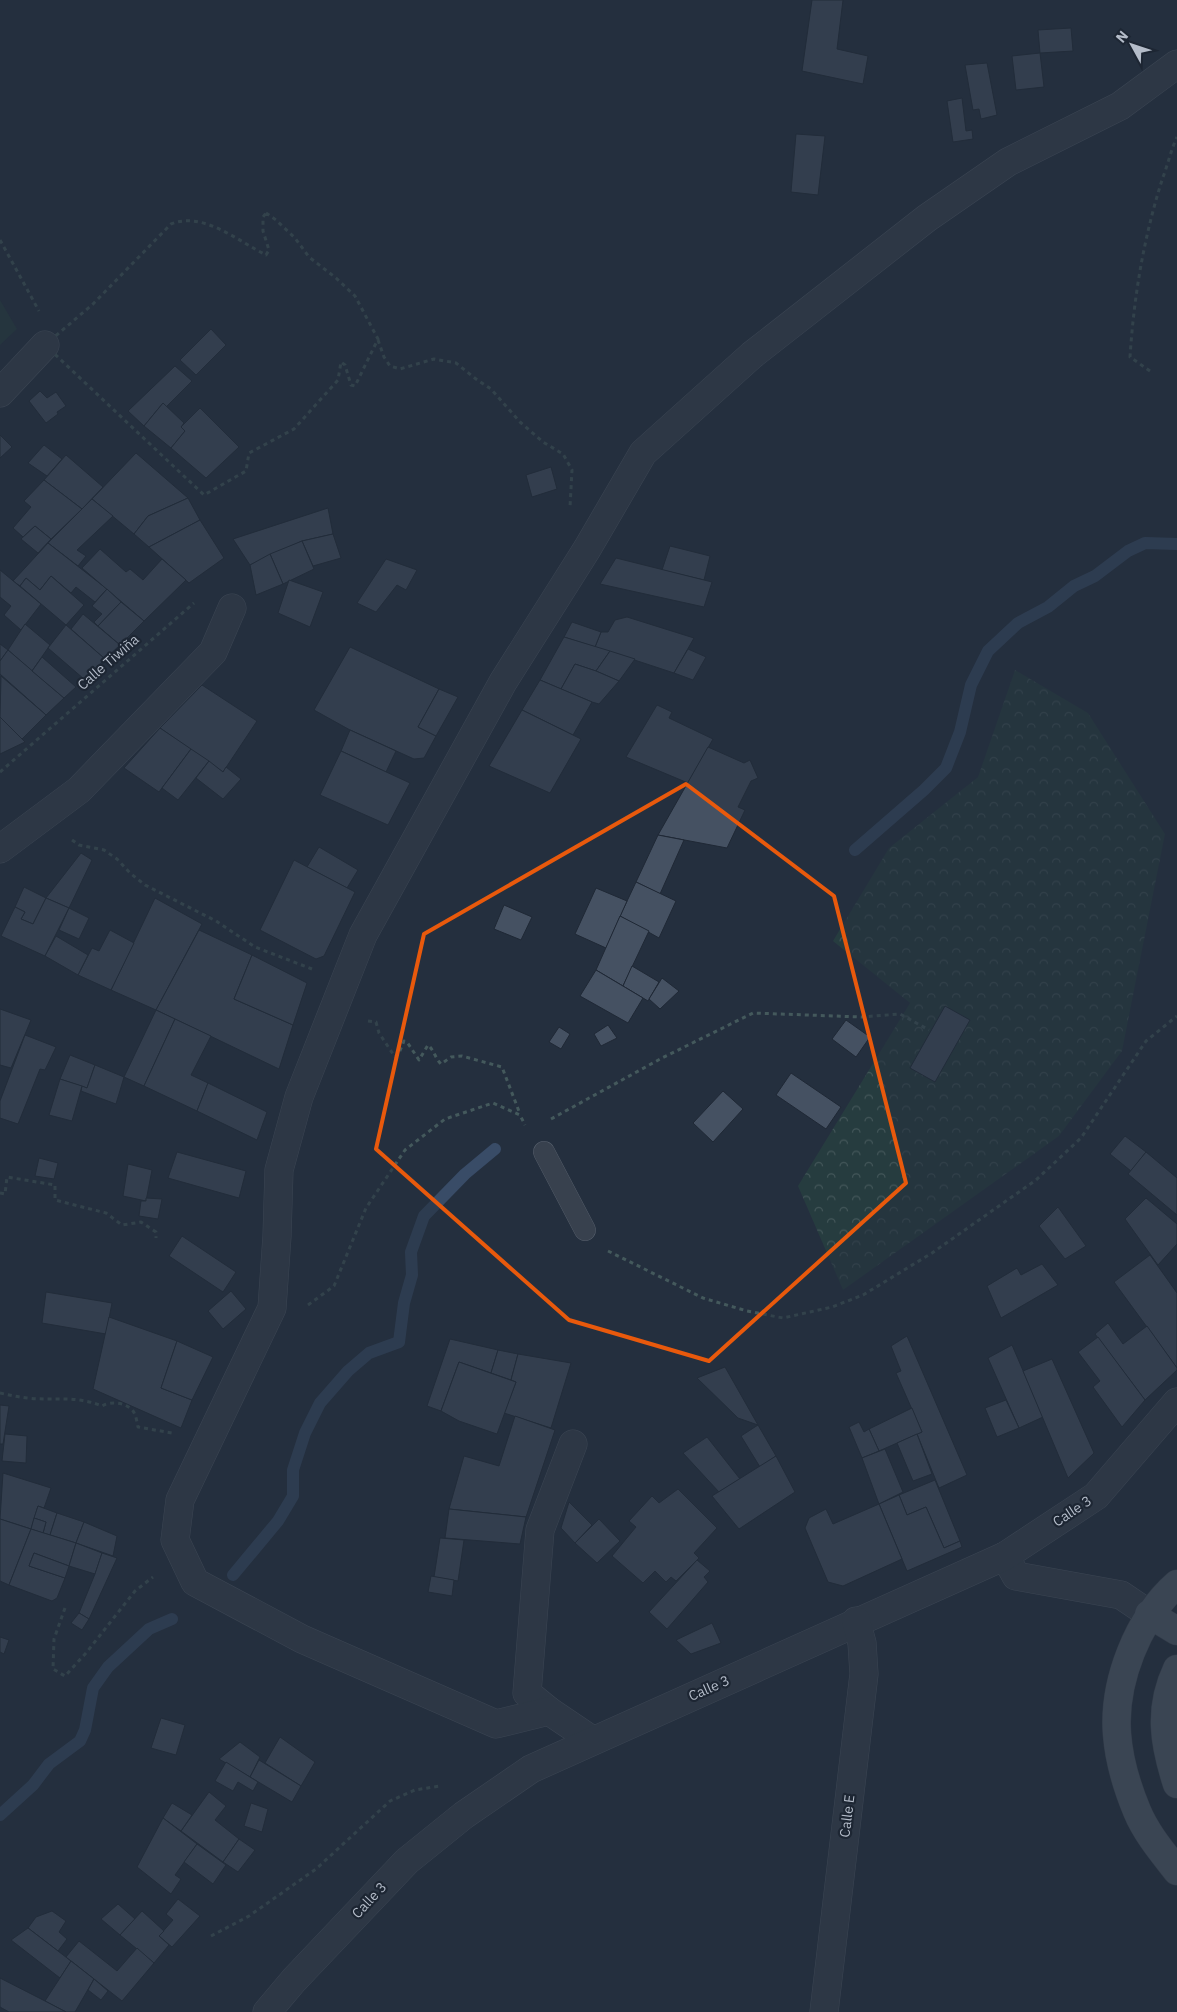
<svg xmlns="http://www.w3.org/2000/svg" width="1177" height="2012" viewBox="0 0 1177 2012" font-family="'IBM Plex Sans',sans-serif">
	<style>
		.forest { fill: url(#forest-crowns) }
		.pitch { fill: #263c3f }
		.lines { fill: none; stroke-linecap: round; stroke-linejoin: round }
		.stream { stroke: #394c67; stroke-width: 12 }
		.building { fill: #455162; stroke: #1f2835 }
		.lane-casing { stroke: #565f6c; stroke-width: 22 }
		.street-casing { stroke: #565f6c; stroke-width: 29 }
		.primary-casing { stroke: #414a57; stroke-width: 29 }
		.path { stroke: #44595c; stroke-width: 3; stroke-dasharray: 4 4; stroke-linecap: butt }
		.lane { stroke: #38414e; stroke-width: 21 }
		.street { stroke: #38414e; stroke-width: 28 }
		.primary { stroke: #56606e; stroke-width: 28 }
		.marked { fill: none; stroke: #e8590c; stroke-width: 4; stroke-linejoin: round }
		.labels { text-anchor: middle; stroke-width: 4.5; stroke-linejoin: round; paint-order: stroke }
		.street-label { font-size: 14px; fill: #b4bcc9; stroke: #1d2633 }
	</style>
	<defs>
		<pattern id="forest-crowns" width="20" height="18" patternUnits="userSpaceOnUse" patternTransform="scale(1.25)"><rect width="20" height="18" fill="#263c3f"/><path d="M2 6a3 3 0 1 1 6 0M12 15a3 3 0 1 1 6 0" fill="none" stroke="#435659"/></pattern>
	</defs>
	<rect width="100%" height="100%" fill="#242f3e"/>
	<path class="forest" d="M1015 670 1088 713 1165 834 1122 1051 1059 1136 843 1290 798 1186 910 1003 833 941 889 848 978 777Z"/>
	<path class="pitch" d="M0 300 17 329 0 345Z"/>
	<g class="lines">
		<g class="stream">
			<path d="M855 850 924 790 946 768 960 732 971 685 988 651 1018 623 1048 607 1074 586 1095 576 1128 551 1145 543 1177 544"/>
			<path d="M233 1575 278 1521 293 1496V1470L305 1433 320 1403 348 1371 369 1353 399 1342 404 1303 412 1275 411 1252 424 1216 465 1174 495 1149"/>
			<path d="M0 1815 33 1785 49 1764 80 1741 85 1730 93 1688 108 1667 149 1629 172 1619"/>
		</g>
	</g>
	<g class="building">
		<path d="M812 0H843L837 49 868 56 863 84 802 71Z"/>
		<path d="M1071 28 1073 51 1040 53 1038 30Z"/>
		<path d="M1040 53 1044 87 1016 90 1012 56Z"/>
		<path d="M987 63 997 115 981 119 979 109 973 110 965 65Z"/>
		<path d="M962 98 966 131 972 130 973 139 953 142 947 101Z"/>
		<path d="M796 134 825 136 818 195 791 192Z"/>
		<path d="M211 329 226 345 196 375 180 360Z"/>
		<path d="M175 366 192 381 166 407 163 403 144 426 128 411Z"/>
		<path d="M40 391 47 398 56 392 66 406 57 412 58 414 46 423 29 401Z"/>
		<path d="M163 403 184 423 181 427 185 431 171 448 144 426Z"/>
		<path d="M200 408 239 447 206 478 171 448 185 431 181 427Z"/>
		<path d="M0 435 12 447 0 458Z"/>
		<path d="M44 445 62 459 47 476 28 463Z"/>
		<path d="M136 453 188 498 148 516 134 534 92 499Z"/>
		<path d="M66 455 103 487 82 509 44 480Z"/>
		<path d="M551 467 557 489 532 497 526 475Z"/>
		<path d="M44 480 82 509 51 539 35 526 23 537 13 528 31 507 24 501Z"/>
		<path d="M188 498 200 520 149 547 134 534 148 516Z"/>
		<path d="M92 499 113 516 77 550 86 556 78 566 48 543Z"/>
		<path d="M328 508 333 534 302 541 250 565 233 539Z"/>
		<path d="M200 520 224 558 189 583 149 547Z"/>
		<path d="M35 526 51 539 38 553 21 539Z"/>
		<path d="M333 534 341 558 313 566 302 541Z"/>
		<path d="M302 541 314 569 283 584 270 554Z"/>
		<path d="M48 543 107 589 95 602 76 587 71 593 51 576 40 590 26 578 20 586 13 581Z"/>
		<path d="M670 546 710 556 704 580 662 570Z"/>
		<path d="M100 549 126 572 130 569 143 580 162 559 186 580 144 621 82 568Z"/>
		<path d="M270 554 283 584 256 595 250 565Z"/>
		<path d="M616 558 712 582 704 607 600 584Z"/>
		<path d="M386 559 417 570 406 590 397 585 376 612 357 603Z"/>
		<path d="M0 570 41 604 21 630 4 615 11 606 0 597Z"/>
		<path d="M51 576 84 605 66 625 20 586 26 578 40 590Z"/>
		<path d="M289 580 323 592 310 627 278 613Z"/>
		<path d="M107 589 121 602 98 626 94 622 102 614 92 606Z"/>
		<path d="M121 602 144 621 120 645 98 626Z"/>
		<path d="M83 614 120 645 105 659 71 629Z"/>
		<path d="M627 617 694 638 674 673 595 647 601 632H608L615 620Z"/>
		<path d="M572 622 601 632 595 647 564 637Z"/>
		<path d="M25 624 50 645 32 671 8 650Z"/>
		<path d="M66 625 105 659 84 679 48 648Z"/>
		<path d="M564 637 610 651 596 671 575 664 561 689 540 680Z"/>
		<path d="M0 644 8 650 0 661Z"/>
		<path d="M350 647 439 689 418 727 436 736 424 758 414 759 350 730 314 710Z"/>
		<path d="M688 649 706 657 693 680 674 673Z"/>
		<path d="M8 650 64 698 46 715 0 674V661Z"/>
		<path d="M610 651 635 659 619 681 596 671Z"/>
		<path d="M42 657 76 687 64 698 32 671Z"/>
		<path d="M575 664 596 671 619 681 599 704 592 702 561 689Z"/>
		<path d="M1 676 46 715 22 739 0 717Z"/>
		<path d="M540 680 592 702 573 735 522 710Z"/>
		<path d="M202 685 257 721 223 772 160 728Z"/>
		<path d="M439 689 458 697 436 736 418 727Z"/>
		<path d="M657 705 672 712 669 718 713 739 688 783 626 757Z"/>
		<path d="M522 710 581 739 550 793 489 766Z"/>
		<path d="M0 717 25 742 0 754Z"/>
		<path d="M160 728 191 749 159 792 124 768Z"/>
		<path d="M350 730 396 751 386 772 341 751Z"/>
		<path d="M708 747 744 763 750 760 758 778 751 781 738 807 745 810 727 848 658 835Z"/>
		<path d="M191 749 209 761 178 800 162 788Z"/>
		<path d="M341 751 410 783 388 825 320 795Z"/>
		<path d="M209 761 223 772 226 767 241 779 223 799 196 778Z"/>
		<path d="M658 835 684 840 660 894 636 882Z"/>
		<path d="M319 847 358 870 347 888 307 867Z"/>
		<path d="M81 853 92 860 69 908 46 898Z"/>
		<path d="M294 860 355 892 324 956 316 959 260 930Z"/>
		<path d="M636 882 676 901 659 938 620 916Z"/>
		<path d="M24 887 46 898 33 924 21 919 25 912 15 907Z"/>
		<path d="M596 888 627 901 606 948 575 934Z"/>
		<path d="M46 898 69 908 45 956 1 936 15 907 25 912 21 919 33 924Z"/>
		<path d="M155 898 202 924 156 1010 111 990Z"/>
		<path d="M504 905 532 917 521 940 494 929Z"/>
		<path d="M69 908 89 918 79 939 59 930Z"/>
		<path d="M620 916 649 931 623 986 596 970Z"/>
		<path d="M110 930 134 943 111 990 78 975 92 948 99 951Z"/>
		<path d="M199 930 252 955 234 999 293 1025 279 1069 156 1010Z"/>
		<path d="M56 936 88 955 78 975 45 956Z"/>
		<path d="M252 955 307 983 293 1025 234 999Z"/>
		<path d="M632 966 659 982 648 1001 623 986Z"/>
		<path d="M596 970 643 998 628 1023 580 996Z"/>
		<path d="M662 978 679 991 660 1009 649 999Z"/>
		<path d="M945 1006 970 1020 935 1082 910 1068Z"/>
		<path d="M0 1009 31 1020 11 1068 0 1065Z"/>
		<path d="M156 1010 175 1019 144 1086 124 1077Z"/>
		<path d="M175 1019 211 1036 191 1075 208 1083 197 1111 144 1086Z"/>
		<path d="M846 1020 870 1037 856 1057 832 1039Z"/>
		<path d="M608 1025 617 1038 601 1046 594 1034Z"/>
		<path d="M559 1027 570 1034 561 1049 549 1042Z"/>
		<path d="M25 1035 56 1047 45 1070 40 1069 18 1124 0 1118V1101Z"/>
		<path d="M70 1055 95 1065 87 1088 60 1079Z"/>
		<path d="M95 1065 124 1077 116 1104 81 1091 82 1086 87 1088Z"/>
		<path d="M791 1073 841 1107 826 1129 776 1095Z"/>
		<path d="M60 1079 82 1086 72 1121 49 1115Z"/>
		<path d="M208 1083 267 1112 257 1140 197 1111Z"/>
		<path d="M723 1091 743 1109 713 1142 693 1123Z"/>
		<path d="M1125 1136 1146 1152 1131 1171 1110 1154Z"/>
		<path d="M177 1152 246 1171 239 1198 168 1178Z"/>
		<path d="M1146 1152 1177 1178V1215L1128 1174Z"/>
		<path d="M39 1158 58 1163 54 1179 35 1176Z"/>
		<path d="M128 1164 152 1170 146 1201 123 1196Z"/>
		<path d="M146 1198 162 1199 158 1219 139 1216 141 1201H146Z"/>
		<path d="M1146 1198 1177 1224V1244L1158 1265 1125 1219Z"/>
		<path d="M1058 1207 1086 1246 1065 1259 1039 1226Z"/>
		<path d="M182 1236 236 1272 223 1292 169 1256Z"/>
		<path d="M1150 1255 1177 1293V1368L1114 1282Z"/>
		<path d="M1042 1264 1058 1285 1001 1318 987 1286 1017 1268 1021 1275Z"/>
		<path d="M231 1291 246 1309 223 1329 208 1311Z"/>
		<path d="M46 1292 112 1303 106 1334 42 1323Z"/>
		<path d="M109 1317 177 1341 161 1388 192 1400 181 1428 93 1389Z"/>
		<path d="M1108 1323 1123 1344 1147 1326 1177 1368V1370L1145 1400 1095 1334Z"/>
		<path d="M907 1336 967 1475 939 1488 917 1434 922 1432 896 1373 901 1371 891 1346Z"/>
		<path d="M1098 1337 1145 1400 1122 1427 1093 1387 1100 1381 1078 1352Z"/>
		<path d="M450 1339 498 1350 491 1373 459 1362 441 1411 427 1406Z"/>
		<path d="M177 1341 213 1357 192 1400 161 1388Z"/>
		<path d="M1012 1345 1043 1417 1019 1428 988 1358Z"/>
		<path d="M498 1350 518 1354 511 1380 491 1373Z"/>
		<path d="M518 1354 571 1363 551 1428 504 1413 516 1382 511 1380Z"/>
		<path d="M1052 1359 1094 1453 1068 1478 1023 1371Z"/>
		<path d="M459 1362 516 1382 497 1434 459 1421 441 1411Z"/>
		<path d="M725 1367 758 1425 738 1418 697 1378Z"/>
		<path d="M1006 1400 1019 1428 997 1437 985 1408Z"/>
		<path d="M0 1405 9 1406 3 1444H0Z"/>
		<path d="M912 1408 922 1432 879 1451 869 1429Z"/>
		<path d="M515 1416 555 1430 526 1517 449 1509 464 1456 499 1466Z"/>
		<path d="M859 1422 864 1432 869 1429 879 1451 862 1458 849 1427Z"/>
		<path d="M758 1425 776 1456 760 1467 741 1436Z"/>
		<path d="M5 1434 27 1436 26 1463 2 1461Z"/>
		<path d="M917 1434 932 1474 913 1481 897 1443Z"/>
		<path d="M707 1437 740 1479 719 1492 683 1453Z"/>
		<path d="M885 1449 903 1492 879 1504 862 1458Z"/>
		<path d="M776 1456 795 1492 739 1529 712 1496Z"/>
		<path d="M3 1473 51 1488 44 1508 38 1506 31 1529 0 1519Z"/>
		<path d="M935 1480 960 1541 944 1548 926 1507 907 1515 899 1495Z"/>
		<path d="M678 1489 717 1528 694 1553 699 1558 676 1581 671 1577 666 1582 655 1571 643 1583 612 1556 636 1527 629 1521 652 1496 659 1503Z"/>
		<path d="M899 1495 907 1515 926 1507 944 1548 960 1541 962 1547 907 1571 879 1504Z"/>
		<path d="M569 1502 592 1525 575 1543 561 1528Z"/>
		<path d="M879 1504 902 1559 843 1586 828 1582 805 1528 809 1518 826 1509 833 1524Z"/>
		<path d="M38 1506 57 1513 50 1535 43 1533 46 1522 34 1518Z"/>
		<path d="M449 1509 526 1517 520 1544 445 1538Z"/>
		<path d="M57 1513 84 1522 76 1543 50 1535Z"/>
		<path d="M34 1518 46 1522 43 1533 31 1529Z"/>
		<path d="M0 1519 31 1529 9 1585 0 1581Z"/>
		<path d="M599 1519 620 1541 597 1563 575 1543Z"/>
		<path d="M84 1522 117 1536 113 1556 76 1543Z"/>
		<path d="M31 1529 76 1543 69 1566 34 1553 29 1566 65 1578 57 1598 52 1601 9 1585Z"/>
		<path d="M440 1538 464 1540 458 1581 434 1577Z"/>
		<path d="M76 1543 102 1553 95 1574 69 1566Z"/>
		<path d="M34 1553 69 1566 65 1578 29 1566Z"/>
		<path d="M102 1553 117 1558 89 1619 79 1613 95 1574Z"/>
		<path d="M697 1560 710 1571 704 1577 708 1582 667 1629 649 1612Z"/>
		<path d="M431 1576 454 1580 452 1596 428 1592Z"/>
		<path d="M79 1613 89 1619 82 1630 71 1623Z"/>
		<path d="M712 1623 721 1643 691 1654 676 1640Z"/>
		<path d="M0 1637 9 1640 4 1654 0 1652Z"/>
		<path d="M161 1718 185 1725 176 1755 151 1748Z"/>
		<path d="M280 1737 315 1762 301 1786 265 1763Z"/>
		<path d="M240 1742 260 1757 250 1777 219 1759Z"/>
		<path d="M259 1760 301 1786 292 1802 250 1777Z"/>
		<path d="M226 1762 258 1782 253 1791 238 1782 233 1791 215 1781Z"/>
		<path d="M209 1792 226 1806 215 1820 239 1839 223 1862 181 1831Z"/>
		<path d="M172 1803 192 1815 181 1831 163 1818Z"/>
		<path d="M251 1803 268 1809 262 1832 244 1826Z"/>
		<path d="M163 1818 197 1844 175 1875 181 1879 171 1894 137 1867Z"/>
		<path d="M239 1839 255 1850 238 1872 223 1862Z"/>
		<path d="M197 1844 226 1865 213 1884 184 1862Z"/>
		<path d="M178 1899 200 1916 172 1947 159 1936 173 1920 166 1914Z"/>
		<path d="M118 1904 135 1919 120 1935 101 1919Z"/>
		<path d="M52 1911 66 1921 59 1932 67 1939 58 1951 28 1928 36 1917Z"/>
		<path d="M142 1911 164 1931 159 1936 169 1945 154 1963 120 1935Z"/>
		<path d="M28 1928 71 1961 60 1978 11 1940Z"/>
		<path d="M79 1941 117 1971 137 1948 154 1963 122 2001 66 1957Z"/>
		<path d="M71 1961 94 1979 75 2012H66L45 2001Z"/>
		<path d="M0 1978 45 2001 66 2012H9L0 2007Z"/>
		<path d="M94 1979 108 1991 101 2000 88 1990Z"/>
	</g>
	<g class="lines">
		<g class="lane-casing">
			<path id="lane" d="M544 1152 585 1230"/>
		</g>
		<g class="street-casing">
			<g id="street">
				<path d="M0 393 45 345"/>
				<path d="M0 849 79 790 213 652 232 608"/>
				<path d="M1005 1556 1016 1576 1121 1595 1149 1614"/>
				<path d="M549 1711 527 1693 540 1530 573 1444"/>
				<path d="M592 1740 549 1711 496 1724 302 1639 195 1582 175 1540 180 1500 272 1308 277 1236 279 1170 299 1097 363 935 503 682 587 549 643 453 752 355 927 218 1008 162 1120 106 1177 64"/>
				<path d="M267 2012 294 1980 407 1861 464 1815 531 1769 1005 1556 1096 1496 1177 1402"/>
				<path d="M824 2012 864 1674 862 1643 856 1621"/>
			</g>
		</g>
		<g class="primary-casing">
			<g id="primary">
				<path d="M1177 1584C1138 1618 1113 1682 1117 1734 1119 1761 1127 1787 1137 1811 1146 1833 1163 1853 1177 1871"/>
				<path d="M1149 1614 1177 1631"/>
				<path d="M1177 1669C1158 1709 1164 1744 1177 1784"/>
			</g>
		</g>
		<g class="path">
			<path d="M266 213 276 220 295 238 309 257 336 278 355 296 378 339 355 386 351 385 345 365 341 362 338 380 294 429 249 453 246 471 204 495 45 345 93 304 171 224C203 211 238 241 266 255L269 250 263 231V217Z"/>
			<path d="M0 240 39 311"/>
			<path d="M378 340 384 357 390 366 400 369 434 359 456 363 476 379 491 389 520 422 543 442 563 454 572 470 570 507"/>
			<path d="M1150 371 1130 357C1134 295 1144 236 1163 177 1168 164 1171 150 1177 137"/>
			<path d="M0 772 194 603"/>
			<path d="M72 840 79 845 104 850 117 859 130 873 145 885 216 921 255 947 312 969"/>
			<path d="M368 1021 376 1022 379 1033 395 1057 399 1053 404 1041 407 1042 419 1060 428 1045C434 1050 435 1058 441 1064L451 1057 462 1056 502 1067 520 1114"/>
			<path d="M551 1119 662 1058 753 1013 861 1017 900 1014 929 1030"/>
			<path d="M0 1193 5 1194 7 1177 55 1185V1200L106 1213 122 1225 141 1222 156 1232V1238"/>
			<path d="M608 1251 703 1298 747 1311 783 1318 832 1307 863 1295 932 1253 1036 1180 1081 1138 1146 1041 1177 1016"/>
			<path d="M308 1305 334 1286 366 1208 405 1150 445 1119 493 1103 520 1115 525 1125"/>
			<path d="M0 1393C9 1395 18 1397 27 1398 54 1401 75 1395 102 1406 110 1401 126 1402 133 1411 136 1415 137 1422 138 1427L172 1433"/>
			<path d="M65 1608 54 1639 53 1669 65 1676 86 1653 135 1591 153 1577"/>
			<path d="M211 1936 249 1916 316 1869 390 1801 415 1790 440 1786"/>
		</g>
		<use href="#lane" class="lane"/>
		<use href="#street" class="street"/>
		<use href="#primary" class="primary"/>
	</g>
	<path d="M0 0H1177V2012H0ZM686 784 834 896 906 1183 709 1361 569 1320 376 1149 424 934Z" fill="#242f3e" fill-opacity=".55" fill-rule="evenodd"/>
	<path class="marked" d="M686 784 834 896 906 1183 709 1361 569 1320 376 1149 424 934Z"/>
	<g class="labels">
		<g class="street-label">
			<text transform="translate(108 662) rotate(-41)" y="5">Calle Tiwiña</text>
			<text transform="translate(1072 1511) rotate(-34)" y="5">Calle 3</text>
			<text transform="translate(709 1688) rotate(-24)" y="5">Calle 3</text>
			<text transform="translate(847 1816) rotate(-83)" y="5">Calle E</text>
			<text transform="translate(369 1900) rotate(-47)" y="5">Calle 3</text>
		</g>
	</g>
	<g transform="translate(1132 45) rotate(310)" stroke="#1d2633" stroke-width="4" paint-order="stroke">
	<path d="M0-4L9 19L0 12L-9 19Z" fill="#b4bcc9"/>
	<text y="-8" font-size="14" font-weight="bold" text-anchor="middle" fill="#b4bcc9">N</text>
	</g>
</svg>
